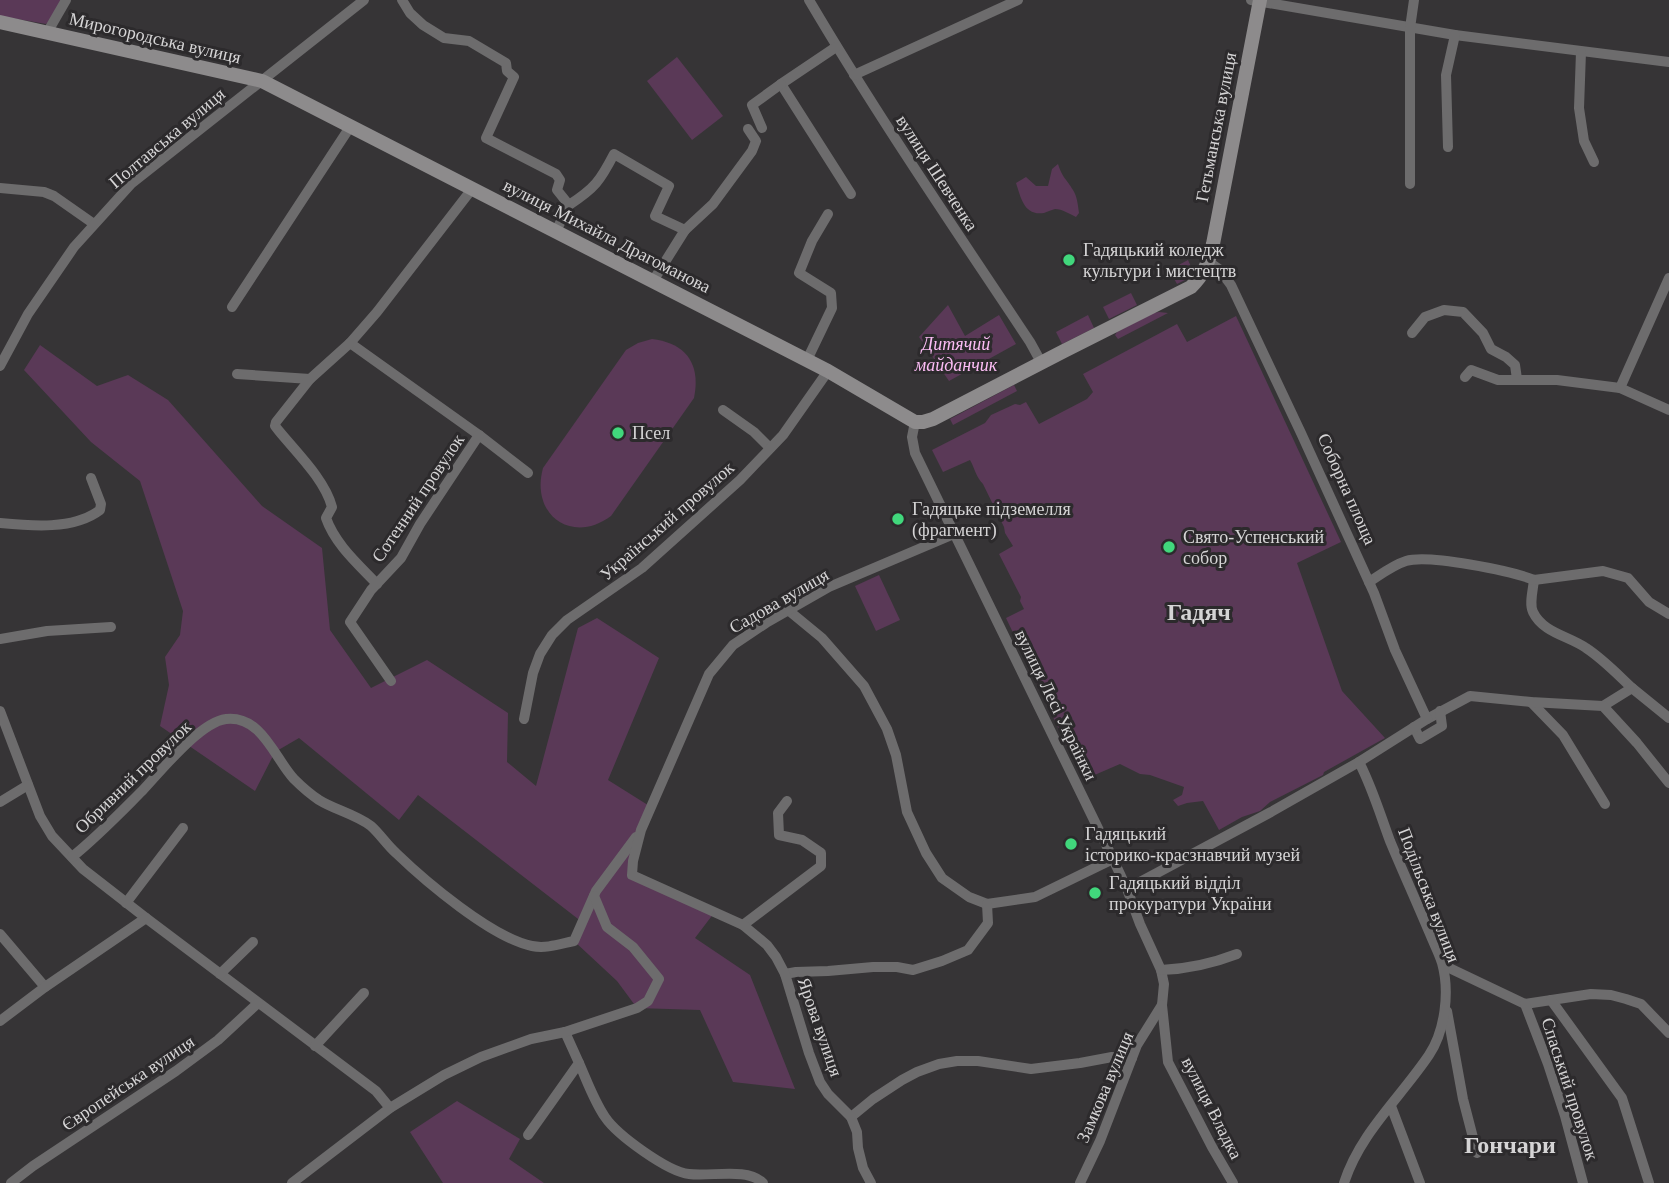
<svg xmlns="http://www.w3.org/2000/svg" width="1669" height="1183" viewBox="0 0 1669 1183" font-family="Georgia,serif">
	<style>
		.green { fill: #5a3957 }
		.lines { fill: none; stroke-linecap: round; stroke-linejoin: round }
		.street { stroke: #6d6c6d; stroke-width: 10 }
		.secondary { stroke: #8d8b8c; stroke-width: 14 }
		.poi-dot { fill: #41d77c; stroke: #2c2a2c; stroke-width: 2.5 }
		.labels { text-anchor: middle; stroke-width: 6; stroke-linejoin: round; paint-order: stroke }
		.street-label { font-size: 18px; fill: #d5d4d5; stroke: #2c2a2c }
		.poi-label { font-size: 18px; fill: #d5d4d5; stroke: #2c2a2c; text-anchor: start }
		.park-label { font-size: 18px; font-style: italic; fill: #fcbdf5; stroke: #2c2a2c }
		.district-label { font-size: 24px; font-weight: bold; fill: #d5d4d5; stroke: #2c2a2c }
	</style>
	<rect width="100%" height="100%" fill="#363436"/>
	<g class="green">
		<path d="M0 0H62L50 21 46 24 0 16Z"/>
		<path d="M677 57 723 116 692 140 647 81Z"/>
		<path d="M1058 164C1063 179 1066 178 1073 190 1077 196 1078 205 1079 213L1076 217C1070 214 1062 209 1055 209 1051 210 1047 212 1044 213 1024 216 1021 198 1016 183L1026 177 1036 186H1048L1052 169Z"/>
		<path d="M1188 260 1195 275 1177 284 1169 270Z"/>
		<path d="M1131 293 1137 305 1109 319 1103 307Z"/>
		<path d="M948 305 965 336 999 315 1016 344 949 381 919 337Z"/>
		<path d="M1159 312 1168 313 1118 339 1115 335 1117 332 1153 313Z"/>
		<path d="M1088 315 1094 328 1062 344 1056 332Z"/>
		<path d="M1236 316 1341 542 1297 563 1342 691 1385 738 1324 772 1323 775 1270 802 1260 811 1242 817 1219 830 1203 801 1187 803 1178 806 1173 800 1182 795 1184 787 1150 775 1140 774 1120 764 1083 780 1006 618 1024 609 1020 601 1021 597 999 554 1013 546 1005 533 1004 527 983 484C976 477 975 469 970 460L943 472 932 450 985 423 991 415 1015 404 1020 405 1026 402 1039 424 1087 399 1093 392 1083 374 1177 324 1187 342Z"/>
		<path d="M652 339C686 343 701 364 694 398L611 516C572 545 530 515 543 468L626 350 638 343Z"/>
		<path d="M40 345 97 386 128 375 168 400 262 506 322 548 330 630 371 688 427 660 508 713 507 762 536 786 578 628 597 618 659 658 608 780 651 807 632 875 714 913 695 938 750 975 795 1089 733 1082 700 1010 637 1008 617 981 574 941 582 922 418 795 399 820 299 738 275 752 255 791 160 726 169 685 165 657 180 635 183 611 140 481 91 442 24 370Z"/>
		<path d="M1014 385 1017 391 953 425 950 419Z"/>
		<path d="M879 575 900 620 876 631 855 586Z"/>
		<path d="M457 1101 520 1139 509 1159 544 1183H443L410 1132Z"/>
	</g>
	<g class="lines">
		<g class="street">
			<path d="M402 0 410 13 423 25 444 38 469 41 506 63 507 71 514 77 486 138 556 174 560 180 557 190 569 205 556 231"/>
			<path d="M809 0C878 117 955 229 1030 342L1041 362"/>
			<path d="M1251 0 1455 35 1669 62"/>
			<path d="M47 33 66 0"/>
			<path d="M836 47 781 84 851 194"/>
			<path d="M1581 52 1579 108 1584 141 1594 162"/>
			<path d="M854 75 1018 0"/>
			<path d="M762 128 752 105 781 84"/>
			<path d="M1448 147 1446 75 1455 35"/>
			<path d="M1410 184V28L1414 0"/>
			<path d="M0 188 44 192 54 196 94 224"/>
			<path d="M569 205C595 188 600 181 614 154L669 186 655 216 685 230 653 281"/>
			<path d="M685 230 713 204 752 151 756 141 748 129"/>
			<path d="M232 307 350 127"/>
			<path d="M1412 333 1425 317 1444 310 1463 312 1483 333 1491 349 1506 357 1515 365 1517 379"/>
			<path d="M350 343 479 435 528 473"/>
			<path d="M807 360 832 308 831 293 799 273 812 241 828 214"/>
			<path d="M0 366 28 314 74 247 132 183 364 0"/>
			<path d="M237 374 310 379"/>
			<path d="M1465 377 1471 370 1498 380H1557L1620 388 1669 410"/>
			<path d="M1620 388 1669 278"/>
			<path d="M723 410 754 432 770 448"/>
			<path d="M915 422 912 437 915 453 1113 859 1127 889 1140 924 1161 970 1164 984 1162 1005 1168 1062 1212 1147 1233 1183"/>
			<path d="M0 523C31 526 74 530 100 510L101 504 91 478"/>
			<path d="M1534 580C1533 590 1529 604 1533 612 1543 633 1569 636 1586 648 1603 659 1617 674 1632 688"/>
			<path d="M1369 582C1380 575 1393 565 1406 561 1428 554 1512 571 1534 580L1603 571 1628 578 1649 602 1669 614"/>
			<path d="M377 584C358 564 335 544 326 518L332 507C325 480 297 453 279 431L275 426 276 422 310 379 350 343 377 312 472 189"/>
			<path d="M788 610 822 638 864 686 887 729 896 755 907 812 926 853 942 878 969 897 987 904"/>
			<path d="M0 639 47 631 111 627"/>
			<path d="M391 681 350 622 371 590 401 558 420 524 479 435"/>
			<path d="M1531 702 1563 735 1605 804"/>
			<path d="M1603 706 1632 688 1669 718"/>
			<path d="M0 711 40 816 52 836 83 869 146 918 376 1091 390 1108"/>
			<path d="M524 719 533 673 540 654 552 635 567 620 642 568 740 480 783 435 828 371"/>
			<path d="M1427 719 1470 696 1531 702 1603 706 1637 743 1669 783"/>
			<path d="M1414 727 1420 739 1442 726 1440 711"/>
			<path d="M0 802 28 785"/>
			<path d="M72 857C97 837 119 814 142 791 160 772 200 722 226 719 262 715 275 759 294 779 301 786 310 794 319 800 335 810 355 814 371 826 380 834 387 845 396 853 425 881 492 938 532 946 546 949 560 944 574 941L596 891 636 837"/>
			<path d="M1127 889 1271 812 1359 762 1427 719 1395 650 1374 593 1301 433 1231 285 1219 269 1209 262"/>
			<path d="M126 903 183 828"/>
			<path d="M987 904 1035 897 1113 859"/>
			<path d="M743 925 821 866V853L802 840 779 835 778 813 787 801"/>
			<path d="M0 934 45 987"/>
			<path d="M1443 965 1525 1004 1591 994 1611 995 1626 999 1641 1004 1669 1033"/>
			<path d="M1161 970C1189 969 1211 964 1237 954"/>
			<path d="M220 974 253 942"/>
			<path d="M785 974 796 972 828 971 873 967H897L913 970 942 961 968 950 988 923 987 904"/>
			<path d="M1551 1000 1622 1098 1649 1183"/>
			<path d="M1525 1004 1548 1064 1565 1116 1583 1183"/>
			<path d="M1447 1011 1463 1099 1477 1153"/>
			<path d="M0 1021 45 987 146 918"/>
			<path d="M315 1046 364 993"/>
			<path d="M579 1063C587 1081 594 1101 605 1117 617 1135 668 1172 689 1174 711 1177 747 1167 763 1183"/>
			<path d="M1391 1106 1420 1183"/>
			<path d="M851 1117 873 1099 902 1080 917 1072 939 1064 957 1061H978L1031 1069 1080 1063 1112 1057 1132 1058"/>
			<path d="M528 1135 579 1063 565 1032"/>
			<path d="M11 1183 33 1166 176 1071 218 1040 258 1003"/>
			<path d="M292 1183 390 1108 444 1075 481 1057 531 1039 565 1032 637 1008 648 1001 659 979 633 947 607 927 594 896"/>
			<path d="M871 1183 863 1168 858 1148 857 1132 851 1117 828 1094 820 1082 809 1053 785 974 776 957 767 945 743 925 632 875 633 861 641 830 709 674 733 645 766 623 829 587 954 534"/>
			<path d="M1080 1183 1100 1141 1137 1045 1162 1005"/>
			<path d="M1344 1183C1360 1133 1400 1098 1429 1055 1445 1031 1450 992 1442 963 1439 953 1434 944 1430 934 1417 903 1403 872 1390 841 1380 814 1372 787 1359 762"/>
		</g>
		<path class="secondary" d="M0 22 262 81 828 371 915 422H923L933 419 1064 351 1191 287C1204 274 1209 262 1213 244L1260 0"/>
	</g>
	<g class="poi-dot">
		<circle cx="1069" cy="260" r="7"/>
		<circle cx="618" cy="433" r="7"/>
		<circle cx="898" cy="519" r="7"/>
		<circle cx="1169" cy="547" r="7"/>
		<circle cx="1071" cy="844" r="7"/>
		<circle cx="1095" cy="893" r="7"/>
	</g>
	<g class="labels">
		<g class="street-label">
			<text transform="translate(155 38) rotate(13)" y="6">Мирогородська вулиця</text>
			<text transform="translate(1216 127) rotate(-79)" y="6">Гетьманська вулиця</text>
			<text transform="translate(167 138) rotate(-40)" y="6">Полтавська вулиця</text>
			<text transform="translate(937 173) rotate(57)" y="6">вулиця Шевченка</text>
			<text transform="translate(607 236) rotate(27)" y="6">вулиця Михайла Драгоманова</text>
			<text transform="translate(1347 489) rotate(66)" y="6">Соборна площа</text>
			<text transform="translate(418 498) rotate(-56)" y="6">Сотенний провулок</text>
			<text transform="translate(667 521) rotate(-41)" y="6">Український провулок</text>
			<text transform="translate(779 601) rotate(-30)" y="6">Садова вулиця</text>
			<text transform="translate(1056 705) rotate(64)" y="6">вулиця Лесі Українки</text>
			<text transform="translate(133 777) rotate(-44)" y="6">Обривний провулок</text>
			<text transform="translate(1429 895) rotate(69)" y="6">Подільська вулиця</text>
			<text transform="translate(820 1027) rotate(71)" y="6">Ярова вулиця</text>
			<text transform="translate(128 1083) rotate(-34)" y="6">Європейська вулиця</text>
			<text transform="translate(1105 1087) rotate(-67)" y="6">Замкова вулиця</text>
			<text transform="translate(1570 1089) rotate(72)" y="6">Спаський провулок</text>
			<text transform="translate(1212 1108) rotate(63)" y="6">вулиця Владка</text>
		</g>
		<g class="poi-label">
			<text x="1083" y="256">Гадяцький коледж<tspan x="1083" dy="21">культури і мистецтв</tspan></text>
			<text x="632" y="439">Псел</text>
			<text x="912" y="515">Гадяцьке підземелля<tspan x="912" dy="21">(фрагмент)</tspan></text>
			<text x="1183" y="543">Свято-Успенський<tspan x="1183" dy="21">собор</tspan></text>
			<text x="1085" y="840">Гадяцький<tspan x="1085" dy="21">історико-краєзнавчий музей</tspan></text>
			<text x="1109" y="889">Гадяцький відділ<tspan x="1109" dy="21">прокуратури України</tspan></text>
		</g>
		<g class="park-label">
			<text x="956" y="350">Дитячий<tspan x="956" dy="21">майданчик</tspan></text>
		</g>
		<g class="district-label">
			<text x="1199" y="620">Гадяч</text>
			<text x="1510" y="1153">Гончари</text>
		</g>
	</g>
</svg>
